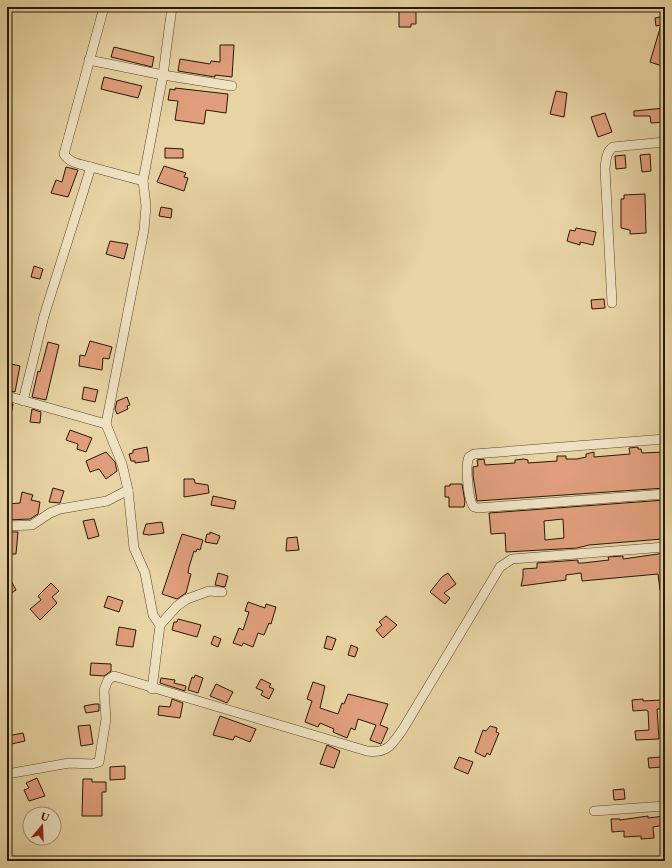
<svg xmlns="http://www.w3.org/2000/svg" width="672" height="868" viewBox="0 0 672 868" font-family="'EB Garamond',serif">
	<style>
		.building { fill: #e09e7c; stroke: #271802; fill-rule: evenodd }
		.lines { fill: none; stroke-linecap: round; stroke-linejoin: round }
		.street-casing { stroke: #57472a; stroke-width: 10 }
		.street { stroke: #efe2c3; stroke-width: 9 }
	</style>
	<rect width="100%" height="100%" fill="#e7d3a3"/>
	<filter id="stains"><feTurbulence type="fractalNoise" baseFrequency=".005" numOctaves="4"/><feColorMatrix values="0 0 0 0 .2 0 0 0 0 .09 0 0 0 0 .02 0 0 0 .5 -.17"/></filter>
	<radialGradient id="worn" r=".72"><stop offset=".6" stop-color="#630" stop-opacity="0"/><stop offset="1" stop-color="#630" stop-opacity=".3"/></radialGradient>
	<g class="building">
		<path d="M399 7H416V24H411V27H399Z"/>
		<path d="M665 16V67L650 62 661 25 656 26 655 18Z"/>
		<path d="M220 45H234L232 77 215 75V77L178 71 180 59 210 64 211 61 220 62Z"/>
		<path d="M114 47 154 57 152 67 111 57Z"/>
		<path d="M104 77 142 86 138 98 101 89Z"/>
		<path d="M175 88 228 94 226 113 206 110 204 124 175 120 178 101 168 100 170 89 175 90Z"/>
		<path d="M556 91 567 93 564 117 550 114Z"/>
		<path d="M665 108V122L651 123 650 116H634V111Z"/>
		<path d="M605 113 612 132 598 137 591 117Z"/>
		<path d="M165 148 183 149V158H165Z"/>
		<path d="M650 154 651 171 642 172 640 155Z"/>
		<path d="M625 155 626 168 616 169 615 156Z"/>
		<path d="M164 166 186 173 184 177 188 178 184 191 157 182Z"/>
		<path d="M66 167 78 170 68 197 51 193 56 180 62 182Z"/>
		<path d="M645 194 646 233 630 234V230L621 228V199H624V195Z"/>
		<path d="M161 207 172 209 171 218 159 216Z"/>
		<path d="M576 228 596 232 593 245 580 242V245L567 241 570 230 575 231Z"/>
		<path d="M110 241 128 244 124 259 106 254Z"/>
		<path d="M34 266 43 269 40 279 31 277Z"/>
		<path d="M604 299 605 308 592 309 591 300Z"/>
		<path d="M90 341 112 347 109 359 103 358 102 370 79 366 80 355 85 356Z"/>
		<path d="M48 342 59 345 46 400 32 397 38 371 40 372Z"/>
		<path d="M7 363 20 366 15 392 7 390Z"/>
		<path d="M84 387 98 390 95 402 82 399Z"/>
		<path d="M127 397 130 405 127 406 128 409 117 414 115 409 117 401Z"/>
		<path d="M7 402 13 404 11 415H7Z"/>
		<path d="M32 409 41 412 40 423 30 422Z"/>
		<path d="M70 430 92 438 86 452 77 449 78 444 66 440Z"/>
		<path d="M147 447 149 461 135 463V461H131L129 454 133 453V450Z"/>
		<path d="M638 447V449H641L642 453 665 452V488L477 501 473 475V467L478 466 477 460 484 459 485 465 515 463V460L524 459 528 460V463L557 461V456H566V459H577L586 457V454L594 452V457L630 454 629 448Z"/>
		<path d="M106 452 115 462 117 471 106 479 99 469 90 472 86 461Z"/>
		<path d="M184 479H194L195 483 208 485 209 493 184 497Z"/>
		<path d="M450 484H462L465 502 464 507H449V497H445V486H450Z"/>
		<path d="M53 488 64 491 60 503 49 502Z"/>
		<path d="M22 492 33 495 31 500 40 502 38 514 30 519 7 520V504L20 503Z"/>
		<path d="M213 496 236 501 234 509 211 505Z"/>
		<path d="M665 500V518H663L665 531H663V535L661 536 662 539 589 545 577 548 506 552 505 533 491 534 489 513ZM563 519 564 538 545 540 544 521Z"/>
		<path d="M94 519 99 536 88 539 83 521Z"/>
		<path d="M162 522 164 533 149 535 143 534 146 524Z"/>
		<path d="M7 532H18L16 554H7Z"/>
		<path d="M210 532 220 536 217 544 205 542 207 534H210Z"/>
		<path d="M182 534 203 540 200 550 197 549 196 552 194 551 189 567 188 573 191 574 186 593 177 599 162 594Z"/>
		<path d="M297 537 299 550 286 551 287 538Z"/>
		<path d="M665 553V590H660L658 574 582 581 581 573 566 575V580L521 586 523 577V569L537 568V563L578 560V563H583L609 560 608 557 623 556V559Z"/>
		<path d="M7 573 16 590 10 594 7 589Z"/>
		<path d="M218 573 228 576 225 587 215 585Z"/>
		<path d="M448 573 456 584 444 593 450 598 445 604 430 592 442 577Z"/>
		<path d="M51 583 59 591 52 597 57 603 40 620 30 609 41 600 38 596Z"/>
		<path d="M108 596 123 601 119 612 104 607Z"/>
		<path d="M248 602 265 608 266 604 276 607 271 624 269 623 264 635 258 633 253 647 243 643 242 646 233 643 239 628 243 630 249 612 245 611Z"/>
		<path d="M386 616 397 625 383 638 376 630 382 625 379 622Z"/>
		<path d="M178 619 201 625 197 637 172 630 174 622H177Z"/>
		<path d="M119 627 136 630 133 647 116 645Z"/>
		<path d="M214 636 221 639 218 647 211 644Z"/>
		<path d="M327 636 336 639 332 650 324 648Z"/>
		<path d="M351 645 358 648 355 657 348 655Z"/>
		<path d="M91 663 111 664V671L104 676 90 675Z"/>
		<path d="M195 675 203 678 198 693 188 690 192 677 194 678Z"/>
		<path d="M161 678 175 680 174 683 186 686 185 691 160 683Z"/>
		<path d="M261 679 271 684 269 687 274 689 269 699 261 695 263 691 256 688Z"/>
		<path d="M313 682 325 686 320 708 338 714 342 703 344 704 348 694 388 704 380 725 388 728 381 744 370 740 376 725 358 719 355 730 351 728 347 738 333 732 334 729 320 723 318 727 305 722 312 701 307 699Z"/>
		<path d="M216 684 233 692 227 703 210 696Z"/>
		<path d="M172 699 183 703 180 718 158 715 159 706 170 707Z"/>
		<path d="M643 699V701L661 700 662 709H657L659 739 636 740 635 731 649 730 648 711 646 710 633 711 632 700Z"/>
		<path d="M95 704H99V711L86 713 84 706Z"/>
		<path d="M220 716 256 729 250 742 235 736 233 740 213 735Z"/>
		<path d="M90 725 93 744 81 746 78 726Z"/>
		<path d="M490 726 497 728 496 732 499 733 490 755 487 753 485 757 475 752 483 730 486 731Z"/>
		<path d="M23 733 25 741 7 745V736Z"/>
		<path d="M327 745 340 751 334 768 320 764Z"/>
		<path d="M459 757 473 762 468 774 454 768Z"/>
		<path d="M660 757 662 767 649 768 648 758Z"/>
		<path d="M125 766V779L110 780V767Z"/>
		<path d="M37 778 45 796 29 801 24 790 29 788 26 783Z"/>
		<path d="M83 779H92V782H106V792H102V816H82Z"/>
		<path d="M624 789 625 799 614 800 613 790Z"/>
		<path d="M648 816V818L665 816V825L653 827 654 838 641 839V836L624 837V831L612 832 611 819H620V820Z"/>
	</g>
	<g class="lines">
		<g class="street-casing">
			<g id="street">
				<path d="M89 60 163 75 232 86"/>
				<path d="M91 167C80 164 69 163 64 154L104 7"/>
				<path d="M612 303 605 169C606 160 606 152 613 147L665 142"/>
				<path d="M7 396 106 424"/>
				<path d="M23 401 44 316 91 167 143 181"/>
				<path d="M665 439 474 454 469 457C465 465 468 501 474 507L478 508 665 494"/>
				<path d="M7 526 32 525 50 513 60 509 107 501 128 490"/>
				<path d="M160 625 153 615 145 573 134 548 128 490 122 464 106 424 144 230 146 206 143 181 163 75 172 7"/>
				<path d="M152 689 160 625 177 606 187 599 209 591 222 592"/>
				<path d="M7 774 69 763 92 764 99 762 106 719 104 690 108 680 114 676 367 751C388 754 392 744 403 729L500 567 512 559 665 547"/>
				<path d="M594 811 665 806"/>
			</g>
		</g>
		<use href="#street" class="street"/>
	</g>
	<rect width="672" height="868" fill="none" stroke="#e7d3a3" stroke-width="24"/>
	<rect x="8" y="8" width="656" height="852" fill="none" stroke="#271802" stroke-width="2"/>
	<rect x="12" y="12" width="648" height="844" fill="none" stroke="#271802"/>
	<g transform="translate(42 826) rotate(19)"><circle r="19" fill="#efe2c3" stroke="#9f9176"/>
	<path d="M0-3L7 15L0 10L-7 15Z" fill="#8f2418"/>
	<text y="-6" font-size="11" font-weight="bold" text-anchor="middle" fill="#271802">U</text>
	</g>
	<rect width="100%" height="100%" filter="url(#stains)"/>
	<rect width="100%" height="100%" fill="url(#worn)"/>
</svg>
